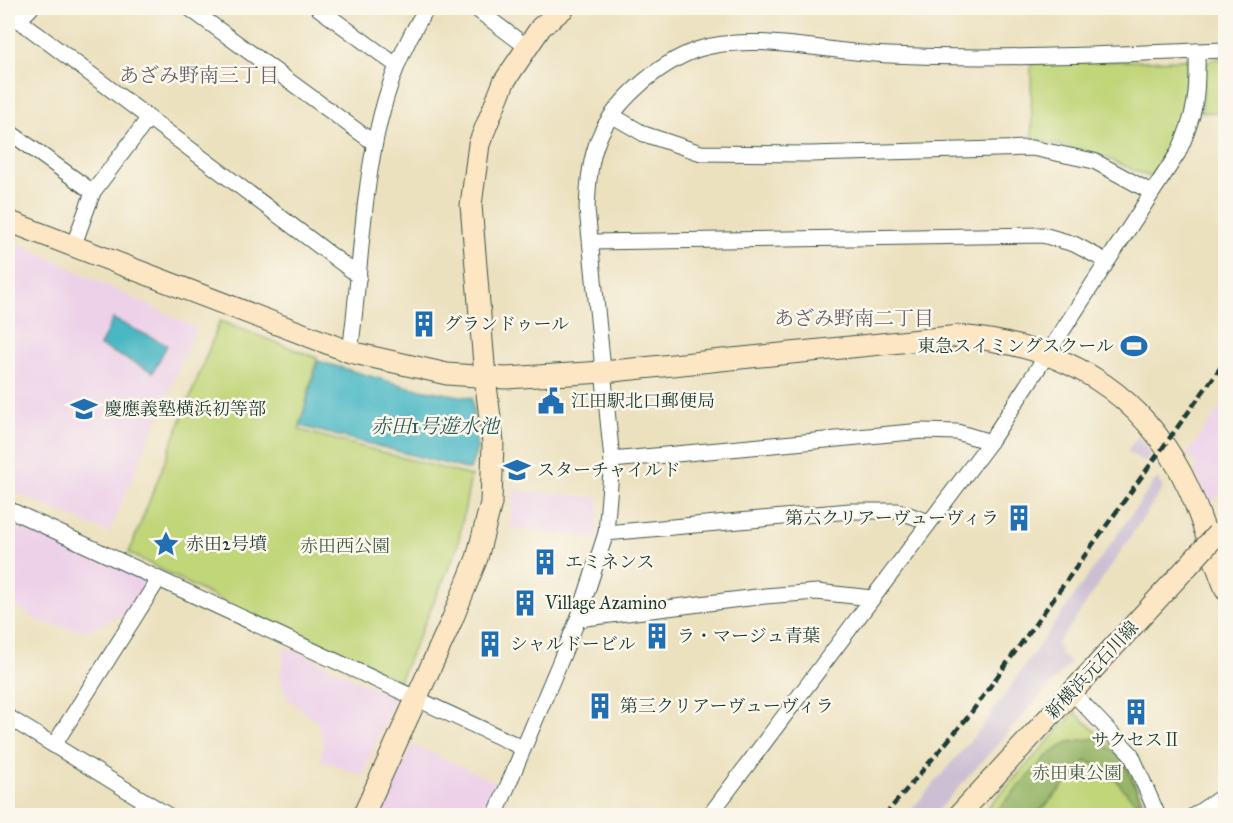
<svg xmlns="http://www.w3.org/2000/svg" width="1233" height="823" viewBox="0 0 1233 823" font-family="'IM FELL Great Primer','Noto Serif JP',serif">
	<style>
		.built { fill: #edd1e9 }
		.industrial { fill: #ccbfd4 }
		.green { fill: #c1d579; stroke: #708956; stroke-width: 1.5 }
		.forest { fill: #98b669; stroke: #5c7a4e; stroke-width: 1.5 }
		.water { fill: #4ab7c4; stroke: #347a7c; stroke-width: 1.5 }
		.lines { fill: none; stroke-linecap: round; stroke-linejoin: round }
		.street-casing { stroke: #3e5649; stroke-width: 17 }
		.secondary-casing { stroke: #3e5649; stroke-width: 23 }
		.street { stroke: #fff; stroke-width: 15 }
		.secondary { stroke: #fce6c4; stroke-width: 21 }
		.rail { stroke: #1f3d34; stroke-width: 4.5; stroke-dasharray: 9 4.5; stroke-linecap: butt }
		.secondary-bridge-casing { stroke: #3e5649; stroke-width: 23; stroke-linecap: butt }
		.secondary-bridge { stroke: #fce6c4; stroke-width: 21 }
		.labels { text-anchor: middle; stroke-width: 5; stroke-linejoin: round; paint-order: stroke }
		.poi-label { font-size: 18px; fill: #1f3d34; stroke: #fbf7ec; text-anchor: start }
		.park-label { font-size: 18px; fill: #3f5b42; stroke: #fbf7ec }
		.street-label { font-size: 18px; fill: #1f3d34; stroke: #fbf7ec }
		.neighbourhood-label { font-size: 20px; fill: #68616b; stroke: #fbf7ec }
		.water-label { font-size: 20px; font-style: italic; fill: #2a5c58; stroke: #fbf7ec }
	</style>
	<rect width="100%" height="100%" fill="#fbf7ec"/>
	<filter id="ink" filterUnits="userSpaceOnUse"><feTurbulence type="fractalNoise" baseFrequency=".0167" numOctaves="2"/><feDisplacementMap in="SourceGraphic" scale="12" xChannelSelector="R" yChannelSelector="G"/><feConvolveMatrix kernelMatrix="1 2 1 2 8 2 1 2 1" color-interpolation-filters="sRGB"/></filter>
	<filter id="wash" filterUnits="userSpaceOnUse"><feTurbulence type="fractalNoise" baseFrequency=".008" numOctaves="4" result="noise"/><feDisplacementMap in="SourceGraphic" scale="24" xChannelSelector="R" yChannelSelector="G"/><feGaussianBlur stdDeviation="1.35" result="paint"/><feColorMatrix in="noise" values="0 0 0 0 0 0 0 0 0 0 0 0 0 0 0 0 0 1.4 0 .05"/><feComposite in="paint" operator="in"/></filter>
	<g filter="url(#wash)">
		<rect width="100%" height="100%" fill="#ece1bf"/>
		<g class="built">
			<path d="M8 238 196 328 109 533 8 489Z"/>
			<path d="M1221 406 1225 410V488L1209 505 1195 471 1196 463 1187 455Z"/>
			<path d="M514 490 599 498 597 539 510 528Z"/>
			<path d="M14 521 145 580V588L129 615 125 613 92 629 81 631 41 622 8 602V531Z"/>
			<path d="M285 646 395 698 362 776 320 759 323 745 318 723 289 700 280 677Z"/>
			<path d="M412 744 497 783 484 815H381Z"/>
		</g>
		<g class="industrial">
			<path d="M1138 436 1151 454 1144 463 1127 451Z"/>
			<path d="M1157 478 1163 488 1077 617 1057 643 1061 654 1070 663 934 815H907L982 727Z"/>
		</g>
		<g class="green">
			<path d="M1225 58V113L1202 112 1205 66 1212 59Z"/>
			<path d="M1188 60 1184 122 1150 177 1099 155 1032 139 1031 63Z"/>
			<path d="M220 321 317 358 299 430 471 476 457 549 399 681 231 606 129 553Z"/>
			<path d="M1075 712 1123 757 1149 815 980 816Z"/>
		</g>
		<path class="forest" d="M1096 738 1123 759 1141 800 1137 802 1129 796 1107 769 1086 761 1037 815H993L1046 757 1068 742Z"/>
		<g class="water">
			<path d="M113 319 167 345 153 372 100 346Z"/>
			<path d="M318 361 408 387 472 398 477 449 470 470 300 426Z"/>
		</g>
	</g>
	<g filter="url(#ink)">
		<g class="lines">
			<g class="street-casing">
				<g id="street">
					<path d="M189 8 374 143"/>
					<path d="M318 8 396 65"/>
					<path d="M475 8 527 47"/>
					<path d="M8 12 359 276"/>
					<path d="M19 20 31 8"/>
					<path d="M613 116 644 134 701 153 810 154 1032 148 1094 161 1151 192"/>
					<path d="M8 131 93 192"/>
					<path d="M591 242 1043 235 1074 244 1106 261"/>
					<path d="M73 247 93 192 148 119"/>
					<path d="M350 352C366 236 360 109 427 8"/>
					<path d="M612 460 922 431 957 432 990 442"/>
					<path d="M8 509 523 748"/>
					<path d="M606 533 850 511H898L929 522"/>
					<path d="M578 619 765 596 817 592 872 598"/>
					<path d="M1072 692 1131 754 1158 816"/>
					<path d="M8 717 169 816"/>
					<path d="M54 745 158 580"/>
					<path d="M136 816 145 801"/>
					<path d="M495 816 578 619 606 533 612 460 587 209C588 188 589 167 596 146 609 105 658 63 699 49 752 32 832 53 889 55 1001 60 1113 54 1226 50"/>
					<path d="M709 816 990 442 1178 153C1196 114 1198 94 1197 51"/>
					<path d="M1193 816 1226 794"/>
				</g>
			</g>
			<g class="secondary-casing">
				<g id="secondary">
					<path d="M8 221 350 352 447 374 506 378 603 372 960 336C1063 346 1143 390 1188 487 1203 520 1212 556 1226 590"/>
					<path d="M363 816 452 620 477 558 491 503 493 442 485 377 471 205 479 144 504 82 541 27 564 8"/>
					<path d="M958 816 1188 566"/>
				</g>
			</g>
			<use href="#street" class="street"/>
			<use href="#secondary" class="secondary"/>
			<path class="rail" d="M884 816 968 717 1226 360"/>
			<g class="secondary-bridge-casing">
				<path id="secondary-bridge" d="M1188 566 1217 534"/>
			</g>
			<use href="#secondary-bridge" class="secondary-bridge"/>
		</g>
	</g>
	<defs>
		<g id="building-bare" transform="scale(2.07)"><path d="M-4-6H4V6H1V3H-1V6H-4ZM-2.5-4.3h1.7v1.8h-1.7ZM.8-4.3h1.7v1.8H.8ZM-2.5-1h1.7V.8h-1.7ZM.8-1h1.7V.8H.8Z" fill="#1f6fb2" stroke="#fbf7ec" stroke-width="2.5" paint-order="stroke"/></g>
		<g id="stadium-bare" transform="scale(2.07)"><path d="M0-5a6.5 5 0 1 0 0 10a6.5 5 0 1 0 0-10ZM-3.5-1.8h7v3.6h-7Z" fill="#1f6fb2" stroke="#fbf7ec" stroke-width="2.5" paint-order="stroke"/></g>
		<g id="civic-bare" transform="scale(2.07)"><path d="M-.6-6.5H3V-4.5H.6V-3L4-1V1h2V6H-6V1h2V-1L-.6-3ZM-1.2 2.5V6h2.4V2.5Z" fill="#1f6fb2" stroke="#fbf7ec" stroke-width="2.5" paint-order="stroke"/></g>
		<g id="school-bare" transform="scale(2.07)"><path d="M0-5L7-2L0 1L-7-2ZM-4 1L0 2.5L4 1V4Q0 6-4 4Z" fill="#1f6fb2" stroke="#fbf7ec" stroke-width="2.5" paint-order="stroke"/></g>
		<g id="sight-bare" transform="scale(2.07)"><path d="M0-6L1.8-2.2L6-1.7L2.9 1.2L3.7 5.4L0 3.3L-3.7 5.4L-2.9 1.2L-6-1.7L-1.8-2.2Z" fill="#1f6fb2" stroke="#fbf7ec" stroke-width="2.5" paint-order="stroke"/></g>
	</defs>
	<g fill-rule="evenodd">
		<use href="#building-bare" x="424" y="324"/>
		<use href="#stadium-bare" x="1134" y="346"/>
		<use href="#civic-bare" x="551" y="401"/>
		<use href="#school-bare" x="84" y="409"/>
		<use href="#school-bare" x="517" y="470"/>
		<use href="#building-bare" x="1019" y="518"/>
		<use href="#sight-bare" x="166" y="544"/>
		<use href="#building-bare" x="545" y="562"/>
		<use href="#building-bare" x="525" y="603"/>
		<use href="#building-bare" x="657" y="636"/>
		<use href="#building-bare" x="490" y="644"/>
		<use href="#building-bare" x="600" y="706"/>
		<use href="#building-bare" x="1136" y="712"/>
	</g>
	<g class="labels">
		<g class="poi-label">
			<text x="444" y="330">グランドゥール</text>
			<text x="1114" y="352" text-anchor="end">東急スイミングスクール</text>
			<text x="571" y="407">江田駅北口郵便局</text>
			<text x="104" y="415">慶應義塾横浜初等部</text>
			<text x="537" y="476">スターチャイルド</text>
			<text x="999" y="524" text-anchor="end">第六クリアーヴューヴィラ</text>
			<text x="186" y="550">赤田2号墳</text>
			<text x="565" y="568">エミネンス</text>
			<text x="545" y="609">Village Azamino</text>
			<text x="677" y="642">ラ・マージュ青葉</text>
			<text x="510" y="650">シャルドービル</text>
			<text x="620" y="712">第三クリアーヴューヴィラ</text>
			<text x="1136" y="746" text-anchor="middle">サクセスⅡ</text>
		</g>
		<g class="park-label">
			<text x="345" y="552">赤田西公園</text>
			<text x="1077" y="779">赤田東公園</text>
		</g>
		<g class="street-label">
			<text transform="translate(1092 670) rotate(-47)" y="6">新横浜元石川線</text>
		</g>
		<g class="neighbourhood-label">
			<text x="199" y="82">あざみ野南三丁目</text>
			<text x="854" y="325">あざみ野南二丁目</text>
		</g>
		<g class="water-label">
			<text x="435" y="433">赤田1号遊水池</text>
		</g>
	</g>
	<rect width="1233" height="823" fill="none" stroke="#fbf7ec" stroke-width="30"/>
</svg>
